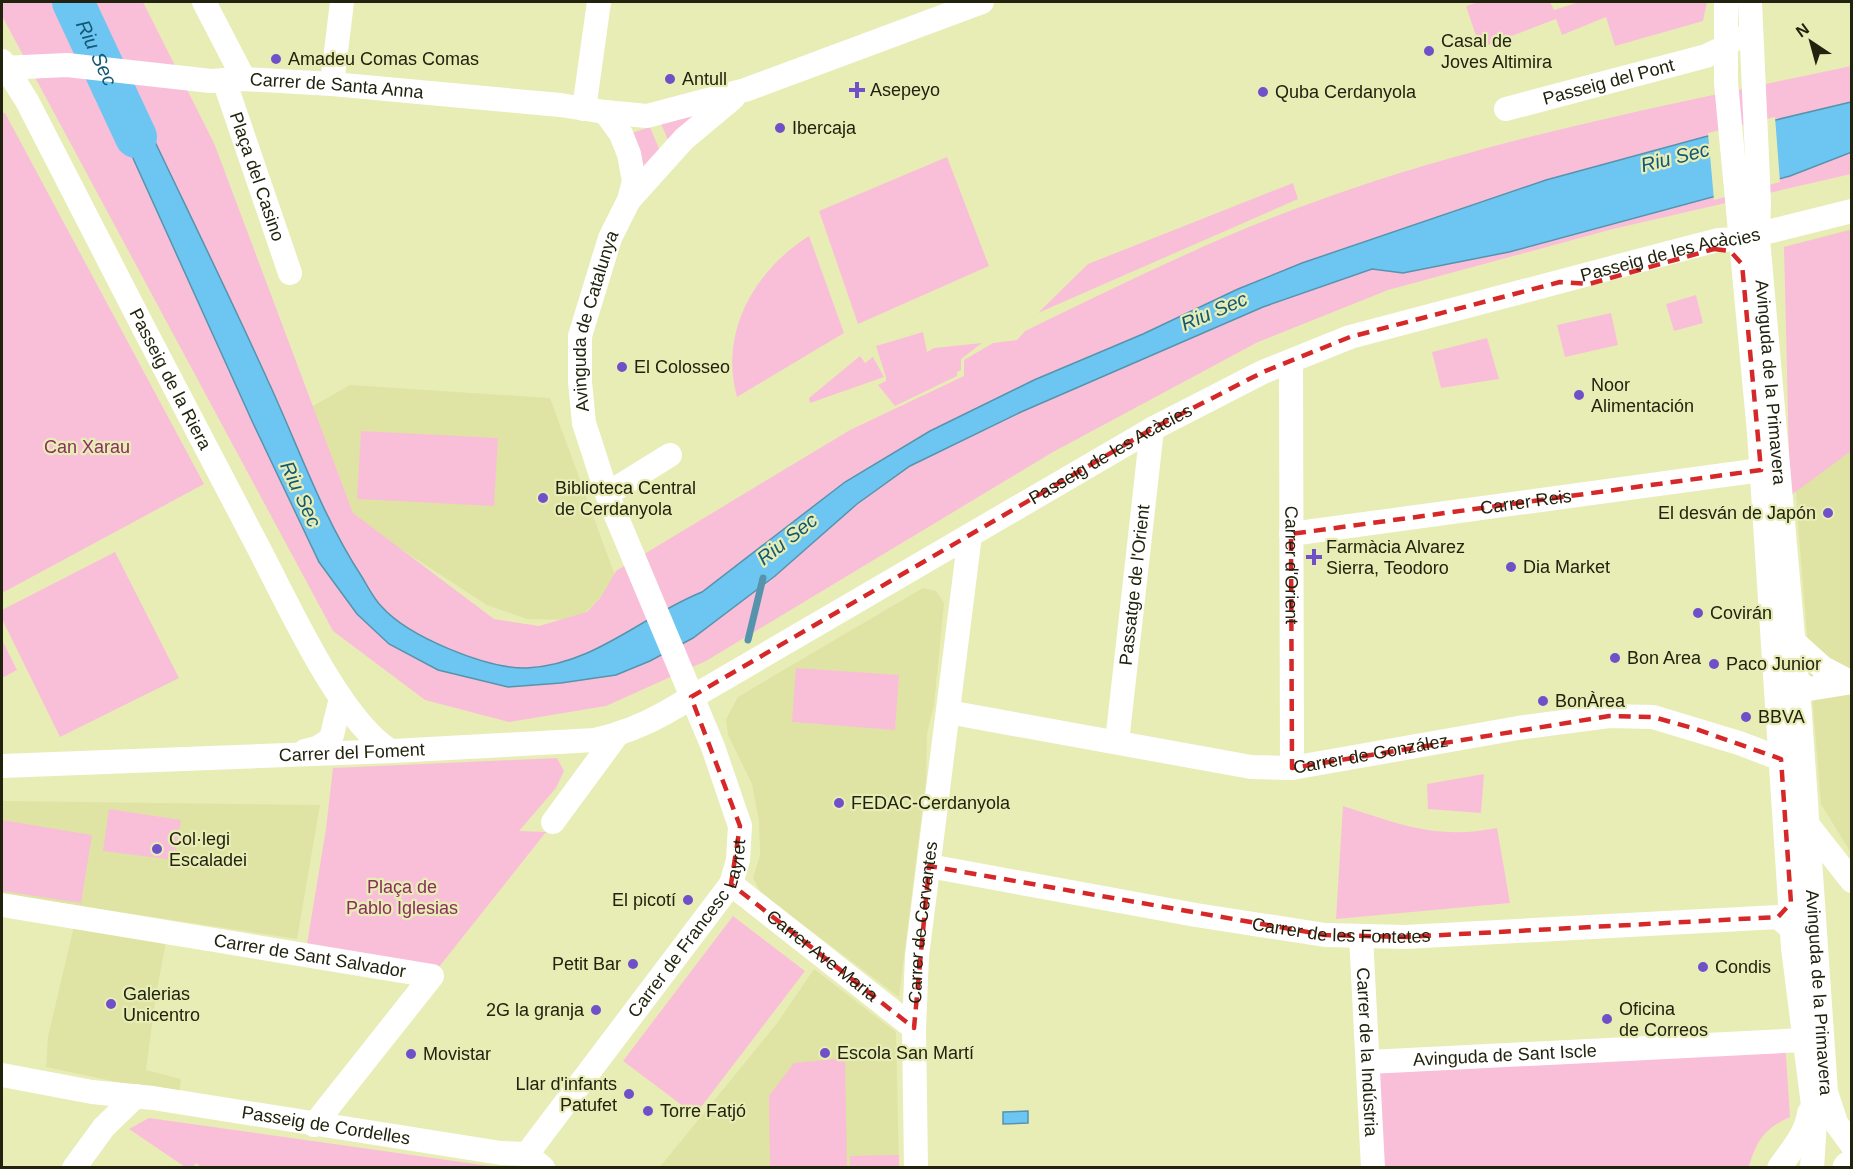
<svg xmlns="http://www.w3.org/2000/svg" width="1853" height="1169" viewBox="0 0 1853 1169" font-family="Arial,sans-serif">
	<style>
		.built { fill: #dfe3a4 }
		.green { fill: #fabfd8 }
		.water { fill: #6dc5f1; stroke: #5694ad; stroke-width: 1.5 }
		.pier { fill: #e8edb6 }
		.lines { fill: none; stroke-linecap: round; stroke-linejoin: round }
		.stream { stroke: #5694ad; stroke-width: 7 }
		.river { stroke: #6dc5f1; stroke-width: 42 }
		.street { stroke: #fff; stroke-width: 24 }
		.secondary { stroke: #fff; stroke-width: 33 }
		.marked { fill: none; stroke: #d62828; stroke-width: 4.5; stroke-dasharray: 12 8; stroke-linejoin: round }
		.poi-dot { fill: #7050c9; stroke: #e8edb6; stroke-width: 2 }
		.labels { text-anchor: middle; stroke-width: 4.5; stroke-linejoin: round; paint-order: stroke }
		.poi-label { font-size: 18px; fill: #22230e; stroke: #e8edb6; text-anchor: start }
		.street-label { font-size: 18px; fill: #22230e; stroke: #e8edb6 }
		.park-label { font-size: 18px; fill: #8c2f60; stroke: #e8edb6 }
		.water-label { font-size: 20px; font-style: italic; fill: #125976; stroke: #e8edb6 }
	</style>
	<rect width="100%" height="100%" fill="#e8edb6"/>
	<g class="built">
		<path d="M1851 229V853L1821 804 1797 511 1784 247Z"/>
		<path d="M350 385 550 398 617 581 578 620 527 619 487 605 347 514 306 410Z"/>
		<path d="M923 588 936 591 944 603 934 705 927 734 926 780 899 997 761 893 753 878 760 855 759 821 752 784 728 735 726 719 738 697Z"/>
		<path d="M2 801 320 805 297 939 2 894Z"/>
		<path d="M77 913 169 925 156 995 146 1070 181 1079 179 1095 46 1067 48 1037Z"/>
		<path d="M814 969 896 1032 899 1167 659 1168 778 1022Z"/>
	</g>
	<g class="green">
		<path d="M2 2H143L214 143 353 513 494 619 539 626 587 612 601 597 616 571 850 430 964 376V360L993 343 1017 340 1025 331C1124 283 1224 233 1328 197 1497 137 1676 103 1851 66V174L1613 229 1388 290 1258 342 1053 452 706 661 606 706 509 722 425 700 333 631 2 16Z"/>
		<path d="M1479 2H1550L1554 10 1579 2H1707L1703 21 1615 46 1606 17 1562 35 1556 19 1480 48 1466 6Z"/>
		<path d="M709 105 669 142 661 124Z"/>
		<path d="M2 113H5L204 484 2 593Z"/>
		<path d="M650 127 660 151 642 169 629 134Z"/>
		<path d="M947 157 989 266 858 324 819 211Z"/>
		<path d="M1293 183 1298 199 1038 313 1088 264Z"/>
		<path d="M1851 230V451L1790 496 1784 247Z"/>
		<path d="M809 236 844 333 737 397C719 332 754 271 809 236Z"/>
		<path d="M1696 295 1703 323 1674 331 1666 304Z"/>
		<path d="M1611 313 1618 345 1565 357 1557 325Z"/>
		<path d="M923 332 927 352 934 348 982 343 961 359V370L957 372V376L895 406 878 385 886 381V377L876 346Z"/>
		<path d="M1487 338 1499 379 1441 388 1432 352Z"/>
		<path d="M860 356 865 363 873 357 884 377 810 403 809 398Z"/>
		<path d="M361 431 498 438 494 506 357 499Z"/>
		<path d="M115 552 179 678 60 737 2 619V610Z"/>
		<path d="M2 640 17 670 2 678Z"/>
		<path d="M796 668 899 675 895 730 792 722Z"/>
		<path d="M557 758 564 771 556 788 519 831 546 832 435 972 306 950 326 829 333 768Z"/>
		<path d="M1484 774 1481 813 1428 809 1427 784Z"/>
		<path d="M1343 806C1399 824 1436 840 1497 828L1510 903 1336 919Z"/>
		<path d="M109 809 181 820 174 860 103 851Z"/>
		<path d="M2 820 92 835 81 903 2 891Z"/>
		<path d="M733 916 805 971 695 1115 623 1061Z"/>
		<path d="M1785 1041 1790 1117C1765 1128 1757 1140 1749 1166L1373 1167 1369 1062Z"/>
		<path d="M845 1058 847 1167H770L769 1096 794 1063Z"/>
		<path d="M149 1118 497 1167H513L202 1168 196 1163 193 1167H185L129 1129Z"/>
		<path d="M899 1155V1167H850V1156Z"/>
	</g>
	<g class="water">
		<path d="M111 85 138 106C182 199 227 290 269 383 299 448 323 518 362 577 368 587 374 599 382 607 409 637 487 669 527 668 594 665 642 616 702 592L845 482 930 431 1034 380 1143 334 1238 289 1302 263 1546 180 1704 137 1851 102 1852 152 1790 176 1509 252 1403 273 1372 269 1263 307 1021 412 910 466 857 504 775 576 693 638 650 661 616 675 561 683 508 687 438 670 389 644 357 614 319 562 252 421 108 103Z"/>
		<path d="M1028 1111V1123L1003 1124V1112Z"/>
	</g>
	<path class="pier" d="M1775 117 1780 182 1714 200 1708 133Z"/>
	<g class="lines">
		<path class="stream" d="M748 640 763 578"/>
		<path class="river" id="s1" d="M73 2 136 137"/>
		<g class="street">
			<path d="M204 2 244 79"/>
			<path d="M1726 2V83L1759 432 1793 948 1815 1121 1812 1168"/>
			<path id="s2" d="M1750 2 1759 202 1758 239 1800 715 1826 1092 1836 1123 1852 1145"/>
			<path id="s3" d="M2 61 27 101C102 248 178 395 255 541 286 599 337 716 389 750"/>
			<path id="s4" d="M2 68 67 65 211 81 244 79 332 84 560 105 605 112 647 116 745 90 982 2"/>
			<path id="s5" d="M224 80 290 273"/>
			<path d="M332 84 342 2"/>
			<path d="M584 109 599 2"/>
			<path id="s6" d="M1506 109 1706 56 1725 47 1735 38"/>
			<path d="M630 199 684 139 733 98"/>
			<path id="s7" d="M1291 361 1292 768"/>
			<path d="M607 494 670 455"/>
			<path id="s8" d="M1291 534 1761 470"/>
			<path d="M1794 642 1823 668 1850 682"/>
			<path d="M1786 676 1809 689 1852 682"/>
			<path id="s9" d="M948 712 1251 767 1292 768 1518 728 1609 716 1653 717 1739 743 1789 762 1790 766"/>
			<path id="s10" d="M1117 742 1152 429"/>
			<path d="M305 751 317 748 331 739 341 698"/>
			<path id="s11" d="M2 766 393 751 595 740C621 734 642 726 665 713L1152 429 1263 372 1350 337 1687 248 1718 240 1739 239 1852 211"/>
			<path d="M553 822 617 735"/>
			<path d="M1807 824 1852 881"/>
			<path id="s12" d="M929 866 1196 915 1325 935 1405 937 1778 917 1792 929"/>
			<path id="s13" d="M731 884 914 1028"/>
			<path id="s14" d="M2 905 432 976 314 1125"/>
			<path id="s15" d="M1361 936 1373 1168"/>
			<path id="s16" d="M1369 1062 1804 1040"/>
			<path id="s17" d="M2 1075 92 1092 153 1098 501 1153 527 1154 543 1168"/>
			<path id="s18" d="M527 1154 731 884 738 860 740 826 713 747 607 494 584 423 580 382V336L610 238 629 200 634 181 629 154 621 134 605 112"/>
			<path d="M74 1168 104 1127 136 1096"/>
			<path id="s19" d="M916 1168 914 1028 917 956 970 535"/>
			<path d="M1779 1168C1790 1152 1807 1133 1809 1113"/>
		</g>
		<path class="secondary" d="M1849 1168 1852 1167"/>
	</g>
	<path class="marked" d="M1714 249 1730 251 1742 264 1761 470 1291 534 1292 768 1609 716 1653 717 1696 729 1781 759 1791 903 1778 917 1405 937 1325 935 929 866 914 1028 731 884 740 826 691 697 1152 429 1263 372 1350 337 1560 282 1589 284Z"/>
	<g class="poi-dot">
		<circle cx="1429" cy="51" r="6"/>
		<circle cx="276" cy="59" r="6"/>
		<circle cx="670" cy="79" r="6"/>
		<path d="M854 81h6v6h6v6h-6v6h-6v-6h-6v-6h6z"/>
		<circle cx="1263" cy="92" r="6"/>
		<circle cx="780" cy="128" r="6"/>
		<circle cx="622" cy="367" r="6"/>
		<circle cx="1579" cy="395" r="6"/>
		<circle cx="543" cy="498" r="6"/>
		<circle cx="1828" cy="513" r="6"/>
		<path d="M1311 548h6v6h6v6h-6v6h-6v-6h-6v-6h6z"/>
		<circle cx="1511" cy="567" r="6"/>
		<circle cx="1698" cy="613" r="6"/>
		<circle cx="1615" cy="658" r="6"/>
		<circle cx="1714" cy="664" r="6"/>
		<circle cx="1543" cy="701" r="6"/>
		<circle cx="1746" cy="717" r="6"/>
		<circle cx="839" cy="803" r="6"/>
		<circle cx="157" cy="849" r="6"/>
		<circle cx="688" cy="900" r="6"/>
		<circle cx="633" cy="964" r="6"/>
		<circle cx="1703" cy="967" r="6"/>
		<circle cx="111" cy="1004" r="6"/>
		<circle cx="596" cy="1010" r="6"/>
		<circle cx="1607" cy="1019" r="6"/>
		<circle cx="825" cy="1053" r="6"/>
		<circle cx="411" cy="1054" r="6"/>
		<circle cx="629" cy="1094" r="6"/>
		<circle cx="648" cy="1111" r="6"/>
	</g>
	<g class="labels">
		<g class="poi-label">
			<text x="1441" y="47">Casal de<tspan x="1441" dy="21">Joves Altimira</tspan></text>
			<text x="288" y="65">Amadeu Comas Comas</text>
			<text x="682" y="85">Antull</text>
			<text x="870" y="96">Asepeyo</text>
			<text x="1275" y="98">Quba Cerdanyola</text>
			<text x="792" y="134">Ibercaja</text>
			<text x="634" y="373">El Colosseo</text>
			<text x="1591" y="391">Noor<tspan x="1591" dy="21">Alimentación</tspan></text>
			<text x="555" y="494">Biblioteca Central<tspan x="555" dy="21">de Cerdanyola</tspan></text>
			<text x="1816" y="519" text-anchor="end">El desván de Japón</text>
			<text x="1326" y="553">Farmàcia Alvarez<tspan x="1326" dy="21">Sierra, Teodoro</tspan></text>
			<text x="1523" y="573">Dia Market</text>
			<text x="1710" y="619">Covirán</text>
			<text x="1627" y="664">Bon Area</text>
			<text x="1726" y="670">Paco Junior</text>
			<text x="1555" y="707">BonÀrea</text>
			<text x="1758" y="723">BBVA</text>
			<text x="851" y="809">FEDAC-Cerdanyola</text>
			<text x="169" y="845">Col·legi<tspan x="169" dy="21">Escaladei</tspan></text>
			<text x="676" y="906" text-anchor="end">El picotí</text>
			<text x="621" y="970" text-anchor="end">Petit Bar</text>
			<text x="1715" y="973">Condis</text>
			<text x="123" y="1000">Galerias<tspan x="123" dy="21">Unicentro</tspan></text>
			<text x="1619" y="1015">Oficina<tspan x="1619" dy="21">de Correos</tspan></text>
			<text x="584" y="1016" text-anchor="end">2G la granja</text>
			<text x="837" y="1059">Escola San Martí</text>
			<text x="423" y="1060">Movistar</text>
			<text x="617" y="1090" text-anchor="end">Llar d'infants<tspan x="617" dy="21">Patufet</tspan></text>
			<text x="660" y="1117">Torre Fatjó</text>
		</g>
		<g class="street-label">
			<text dy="6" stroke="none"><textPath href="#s6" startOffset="106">Passeig del Pont</textPath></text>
			<text dy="6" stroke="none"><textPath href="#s4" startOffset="336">Carrer de Santa Anna</textPath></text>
			<text dy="6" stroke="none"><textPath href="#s5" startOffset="102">Plaça del Casino</textPath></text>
			<text dy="6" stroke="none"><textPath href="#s11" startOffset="1782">Passeig de les Acàcies</textPath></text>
			<text dy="6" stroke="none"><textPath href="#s18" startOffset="934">Avinguda de Catalunya</textPath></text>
			<text dy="6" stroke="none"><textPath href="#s3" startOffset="360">Passeig de la Riera</textPath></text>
			<text dy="6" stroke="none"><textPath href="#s2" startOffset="381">Avinguda de la Primavera</textPath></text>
			<text dy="6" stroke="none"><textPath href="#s11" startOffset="1184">Passeig de les Acàcies</textPath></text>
			<text dy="6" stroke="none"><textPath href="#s8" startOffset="237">Carrer Reis</textPath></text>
			<text dy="6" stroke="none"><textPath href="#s7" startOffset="204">Carrer d'Orient</textPath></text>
			<text dy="6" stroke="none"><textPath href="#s10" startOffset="158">Passatge de l'Orient</textPath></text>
			<text dy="6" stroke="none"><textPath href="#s11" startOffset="350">Carrer del Foment</textPath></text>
			<text dy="6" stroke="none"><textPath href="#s9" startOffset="429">Carrer de González</textPath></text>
			<text dy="6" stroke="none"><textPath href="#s19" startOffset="246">Carrer de Cervantes</textPath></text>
			<text dy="6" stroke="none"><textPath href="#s18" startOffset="279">Carrer de Francesc Layret</textPath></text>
			<text dy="6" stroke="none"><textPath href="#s12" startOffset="418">Carrer de les Fontetes</textPath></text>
			<text dy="6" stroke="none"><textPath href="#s14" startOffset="312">Carrer de Sant Salvador</textPath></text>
			<text dy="6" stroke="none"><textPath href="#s13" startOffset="116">Carrer Ave Maria</textPath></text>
			<text dy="6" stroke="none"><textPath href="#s2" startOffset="993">Avinguda de la Primavera</textPath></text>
			<text dy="6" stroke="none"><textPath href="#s15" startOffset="116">Carrer de la Indústria</textPath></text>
			<text dy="6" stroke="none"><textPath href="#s16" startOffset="136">Avinguda de Sant Iscle</textPath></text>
			<text dy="6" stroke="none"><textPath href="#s17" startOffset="328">Passeig de Cordelles</textPath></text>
		</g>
		<g class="park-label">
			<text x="87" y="453">Can Xarau</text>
			<text x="402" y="893">Plaça de<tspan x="402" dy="21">Pablo Iglesias</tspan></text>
		</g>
		<g class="water-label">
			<text dy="7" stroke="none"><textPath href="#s1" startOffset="56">Riu Sec</textPath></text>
			<text transform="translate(1675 157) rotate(-14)" y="7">Riu Sec</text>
			<text transform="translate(1214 311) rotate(-23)" y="7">Riu Sec</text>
			<text transform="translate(301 494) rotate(65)" y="7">Riu Sec</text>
			<text transform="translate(787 539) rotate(-38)" y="7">Riu Sec</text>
		</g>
	</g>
	<rect width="1853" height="1169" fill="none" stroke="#22230e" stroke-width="6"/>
	<g transform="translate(1811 42) rotate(324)" stroke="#e8edb6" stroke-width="4.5" paint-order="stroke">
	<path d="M0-4.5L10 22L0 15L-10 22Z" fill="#22230e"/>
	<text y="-9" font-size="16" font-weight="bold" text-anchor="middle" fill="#22230e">N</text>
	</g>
</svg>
